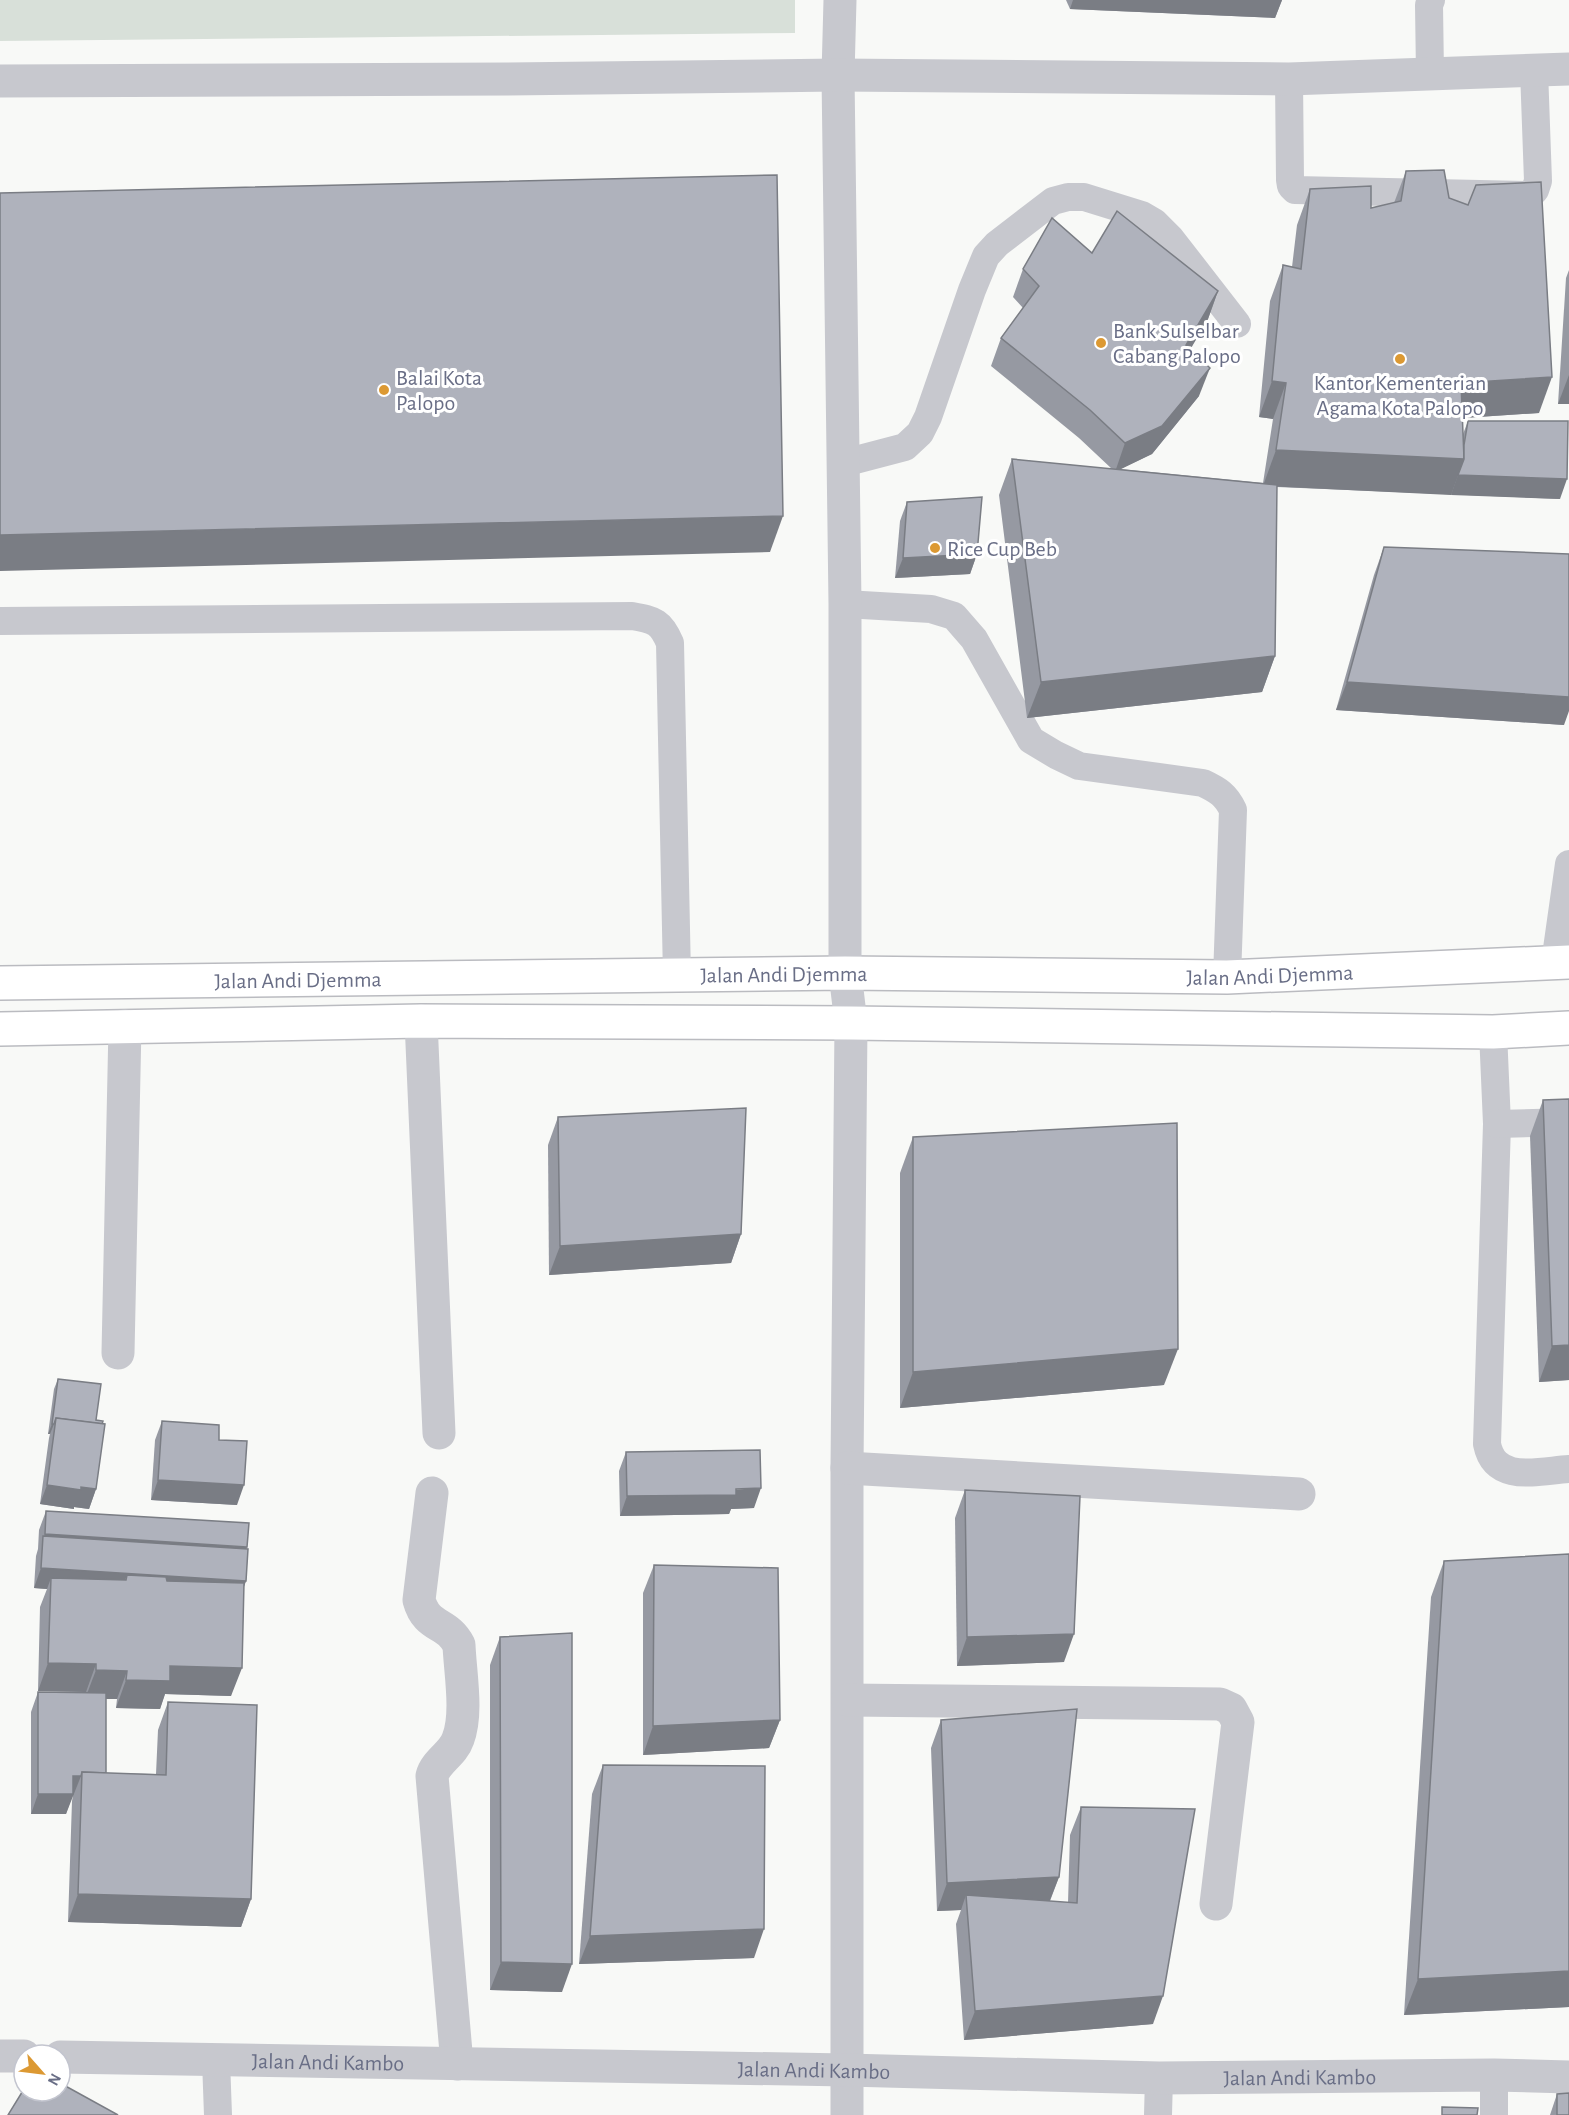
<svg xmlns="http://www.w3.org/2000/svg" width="1569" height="2115" viewBox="0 0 1569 2115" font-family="'Alegreya Sans',sans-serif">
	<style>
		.green { fill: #d8e0d9 }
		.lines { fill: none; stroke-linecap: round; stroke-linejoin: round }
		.trunk-casing { stroke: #babbc0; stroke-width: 36 }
		.service { stroke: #c7c8ce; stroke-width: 28 }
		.minor { stroke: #c7c8ce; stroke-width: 33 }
		.tertiary { stroke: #c7c8ce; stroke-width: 33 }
		.trunk { stroke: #fff; stroke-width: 33 }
		.wall { fill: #9699a2 }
		.shaded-wall { fill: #7a7d84 }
		.building { fill: #afb2bc; stroke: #7a7d84; stroke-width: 1.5 }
		.poi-dot { fill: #dc9933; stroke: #fff; stroke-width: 2 }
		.labels { text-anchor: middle; stroke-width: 6; stroke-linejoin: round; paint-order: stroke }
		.poi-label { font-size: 22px; fill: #696e86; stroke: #fff; text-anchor: start }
		.street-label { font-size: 22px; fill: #696e86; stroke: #fff }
	</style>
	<rect width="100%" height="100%" fill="#f8f9f7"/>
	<path class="green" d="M0 0H795V33L0 41Z"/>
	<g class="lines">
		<g class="trunk-casing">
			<g id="trunk">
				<path id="s2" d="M0 983 845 973 1227 977 1569 962"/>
				<path d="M0 1029 421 1021 851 1023 1493 1032 1569 1028"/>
			</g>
		</g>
		<g class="service">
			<path d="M1430 74 1429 5 1431 0"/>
			<path d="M1289 79 1290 180 1291 186 1295 190 1530 195 1535 190 1538 181 1534 70"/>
			<path d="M844 463 905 447 920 433 928 417 972 290 986 256 997 244 1053 201 1068 197H1084L1142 215 1154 222 1171 239 1237 324"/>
			<path d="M845 604 931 609 954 616 974 639 1031 740 1056 755 1079 766 1203 783C1218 790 1226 795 1233 810L1227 977"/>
			<path d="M0 621 632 616C655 620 661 622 670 643L677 976"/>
			<path d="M1555 963 1569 864"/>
			<path d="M1493 1032 1497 1124 1487 1444C1495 1484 1538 1471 1569 1469"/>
			<path d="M1497 1124 1569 1122"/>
			<path d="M216 2060 218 2115"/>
			<path d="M1494 2075V2115"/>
			<path d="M1158 2115 1159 2078"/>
		</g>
		<g class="minor">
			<path d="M840 0 838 75 845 604V973L851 1023 847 1468V2115"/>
			<path d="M0 81 508 79 838 75 1289 79 1569 69"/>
			<path d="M421 1021 439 1433"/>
			<path d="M118 1353 125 1026"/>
			<path d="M847 1468 1299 1494"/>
			<path d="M432 1493 419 1600C427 1629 447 1621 459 1645 460 1672 468 1713 458 1739 453 1754 436 1761 432 1776L457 2064"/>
			<path d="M848 1700 1220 1704 1231 1709 1238 1722 1216 1904"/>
		</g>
		<g class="tertiary">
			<path d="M0 2056H24"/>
			<path id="s1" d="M60 2057 847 2070 1159 2078 1494 2075 1569 2077"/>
		</g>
		<use href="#trunk" class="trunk"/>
	</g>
	<g class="wall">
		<path d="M1066 0H1282L1275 18 1070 9Z"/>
		<path d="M1406 171 1449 198 1539 413 1463 418V434L1468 421 1560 499 1277 487 1275 656 1262 692 1027 718 999 495 1012 459 1112 469 1079 438 991 366 1001 338 1023 308 1013 297 1023 269 1092 253 1218 291 1208 319 1190 349 1199 396 1152 454 1120 469 1263 483 1273 419 1259 417 1270 301 1283 265 1292 267 1297 225 1310 189 1371 208 1394 203Z"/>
		<path d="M1569 270V404H1558L1566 278Z"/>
		<path d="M907 502 977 554 970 574 895 578 900 521Z"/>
		<path d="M1384 547 1564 725 1336 710 1374 575Z"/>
		<path d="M1569 1099V1380L1539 1382 1530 1136 1543 1100Z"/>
		<path d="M558 1117 741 1234 731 1263 549 1275 548 1145Z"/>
		<path d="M913 1137 1164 1385 900 1408V1173Z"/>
		<path d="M58 1379 96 1420V1489L89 1509 74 1507V1509L40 1504 49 1438 50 1434H48L54 1389Z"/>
		<path d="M162 1421 219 1440 237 1505 151 1500 155 1440Z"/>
		<path d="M626 1452 754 1508 731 1509 729 1514 620 1516 619 1471Z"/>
		<path d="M965 1490 1064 1662 957 1666 955 1518Z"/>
		<path d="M46 1511 247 1549 246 1581 244 1586 231 1696 165 1694 160 1709 116 1708 117 1699H106V1773L156 1774 158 1730 168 1702 251 1899 241 1927 68 1922 72 1801 73 1796H72L66 1814H31V1712L38 1692H86L38 1691 40 1607 47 1589 34 1588 36 1556 38 1549 39 1530Z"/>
		<path d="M1444 1561 1569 2007 1404 2015 1431 1597Z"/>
		<path d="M654 1565 780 1720 769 1748 643 1755V1593Z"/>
		<path d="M500 1637 562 1992 490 1990V1665Z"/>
		<path d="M941 1720 1059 1877 1050 1901 1068 1903 1070 1835 1081 1807 1153 2024 964 2040 956 1924 961 1910 937 1911 931 1748Z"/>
		<path d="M603 1765 754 1958 579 1964 592 1794Z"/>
		<path d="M1557 2094 1569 2115H1550Z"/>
	</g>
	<g class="shaded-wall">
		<path d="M1073 0H1282L1275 18 1070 9Z"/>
		<path d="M1218 291 1208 319 1176 374 1186 345Z"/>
		<path d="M1210 368 1199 396 1152 454 1115 472 1125 443Z"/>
		<path d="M1569 375V404H1558Z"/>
		<path d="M1552 377 1539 413 1448 419 1461 383Z"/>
		<path d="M1272 381 1286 383 1273 419 1259 417Z"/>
		<path d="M1276 450 1464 459 1451 495 1263 486Z"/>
		<path d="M1458 475 1567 479 1560 499 1451 495Z"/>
		<path d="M783 516 770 552 0 571V535Z"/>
		<path d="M977 554 970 574 895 578 903 558Z"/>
		<path d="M1275 656 1262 692 1027 718 1041 682Z"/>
		<path d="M1347 682 1569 697V711L1564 725 1336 710Z"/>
		<path d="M741 1234 731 1263 549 1275 560 1246Z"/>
		<path d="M1569 1345V1380L1539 1382 1552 1346Z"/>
		<path d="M1178 1349 1164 1385 900 1408 913 1372Z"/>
		<path d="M52 1424H54L50 1434H48Z"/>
		<path d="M158 1480 244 1485 237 1505 151 1500Z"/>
		<path d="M47 1485 81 1487 96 1489 89 1509 74 1507V1509L40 1504Z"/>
		<path d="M761 1488 754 1508 731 1509 729 1514 620 1516 627 1496Z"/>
		<path d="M45 1534 247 1547 240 1567 42 1541Z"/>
		<path d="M41 1568 246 1581 239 1601 126 1580 127 1575 120 1593 51 1578 47 1589 34 1588Z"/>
		<path d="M1074 1634 1064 1662 957 1666 967 1637Z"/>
		<path d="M48 1663 96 1664 86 1692 38 1691Z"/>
		<path d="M170 1666 242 1668 231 1696 165 1694 160 1709 116 1708 126 1680Z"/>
		<path d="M96 1670 127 1671 117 1699H85Z"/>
		<path d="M780 1720 769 1748 643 1755 653 1726Z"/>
		<path d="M73 1776H81L66 1814H31L38 1794Z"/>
		<path d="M1059 1877 1048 1905 966 1895 961 1910 937 1911 947 1883Z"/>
		<path d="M78 1894 251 1899 241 1927 68 1922Z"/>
		<path d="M764 1929 754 1958 579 1964 590 1936Z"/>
		<path d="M501 1962 572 1964 562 1992 490 1990Z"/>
		<path d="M1569 1971V2007L1404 2015 1418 1979Z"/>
		<path d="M1163 1996 1153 2024 964 2040 975 2011Z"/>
	</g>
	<g class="building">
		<path d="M1444 170 1449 198 1468 205 1476 185 1541 182 1552 377 1461 383 1464 459 1276 450 1286 383 1272 381 1283 265 1301 269 1310 189 1371 186V208L1401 201 1406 171Z"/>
		<path d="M777 175 783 516 0 535V193Z"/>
		<path d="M1117 211 1218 291 1186 345 1210 368 1162 426 1125 443 1090 410 1001 338 1039 286 1023 269 1052 218 1092 253Z"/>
		<path d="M1468 421H1568L1567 479 1458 475 1464 459V445Z"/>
		<path d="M1012 459 1277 485 1275 656 1041 682Z"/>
		<path d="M982 497 977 554 903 558 907 502Z"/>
		<path d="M1384 547 1569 554V697L1347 682Z"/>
		<path d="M1569 1099V1345L1552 1346 1543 1100Z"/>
		<path d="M746 1108 741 1234 560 1246 558 1117Z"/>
		<path d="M1177 1123 1178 1349 913 1372V1137Z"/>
		<path d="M58 1379 101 1384 96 1420 103 1421 102 1424 56 1418 54 1424H52Z"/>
		<path d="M56 1418 105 1424 96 1489 81 1487V1490L47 1485Z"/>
		<path d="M162 1421 219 1425V1440L247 1441 244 1485 158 1480Z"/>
		<path d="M760 1450 761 1488 736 1489V1495L627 1496 626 1452Z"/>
		<path d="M965 1490 1080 1496 1074 1634 967 1637Z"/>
		<path d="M46 1511 249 1523 247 1547 45 1534Z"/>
		<path d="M43 1536 248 1549 246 1581 41 1568Z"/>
		<path d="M1569 1554V1971L1418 1979 1444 1561Z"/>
		<path d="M654 1565 778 1568 780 1720 653 1726Z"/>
		<path d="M127 1575 166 1577 167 1581 244 1583 242 1668 170 1666V1681L126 1680 127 1671 96 1670V1664L48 1663 51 1578 126 1580Z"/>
		<path d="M572 1633V1964L501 1962 500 1637Z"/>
		<path d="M38 1692 106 1693V1773L82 1772 81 1776H73V1794H38Z"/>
		<path d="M168 1702 257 1705 251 1899 78 1894 82 1772 166 1775Z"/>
		<path d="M1077 1709 1059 1877 947 1883 941 1720Z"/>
		<path d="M603 1765 765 1766 764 1929 590 1936Z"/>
		<path d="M1081 1807 1195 1809 1163 1996 975 2011 966 1895 1077 1903Z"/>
		<path d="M60 2083 118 2115H8L24 2089V2091H60Z"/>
		<path d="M1569 2093V2115H1557V2094Z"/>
		<path d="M1442 2107 1478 2108 1477 2115H1442Z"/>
	</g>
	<g class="poi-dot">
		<circle cx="1101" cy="343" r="6"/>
		<circle cx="1400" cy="359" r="6"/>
		<circle cx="384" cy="390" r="6"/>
		<circle cx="935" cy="548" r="6"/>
	</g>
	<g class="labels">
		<g class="poi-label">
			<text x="1113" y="338">Bank Sulselbar<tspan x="1113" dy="25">Cabang Palopo</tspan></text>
			<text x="396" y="385">Balai Kota<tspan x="396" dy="25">Palopo</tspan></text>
			<text x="1400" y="390" text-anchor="middle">Kantor Kementerian<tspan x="1400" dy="25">Agama Kota Palopo</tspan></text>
			<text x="947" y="556">Rice Cup Beb</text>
		</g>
		<g class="street-label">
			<text dy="8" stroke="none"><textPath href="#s2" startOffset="784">Jalan Andi Djemma</textPath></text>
			<text dy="8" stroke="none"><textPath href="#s2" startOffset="1270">Jalan Andi Djemma</textPath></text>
			<text dy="8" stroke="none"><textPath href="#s2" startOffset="298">Jalan Andi Djemma</textPath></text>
			<text dy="8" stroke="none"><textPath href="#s1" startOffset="268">Jalan Andi Kambo</textPath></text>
			<text dy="8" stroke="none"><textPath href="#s1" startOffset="754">Jalan Andi Kambo</textPath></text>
			<text dy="8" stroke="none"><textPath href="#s1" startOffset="1240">Jalan Andi Kambo</textPath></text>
		</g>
	</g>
	<g transform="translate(42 2073) rotate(118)"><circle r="28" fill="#ffffff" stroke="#c3c5cf" stroke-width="1.5"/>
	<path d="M0-4.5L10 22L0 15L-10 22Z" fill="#dc9933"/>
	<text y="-9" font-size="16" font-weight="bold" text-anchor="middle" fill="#696e86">N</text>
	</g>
</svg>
